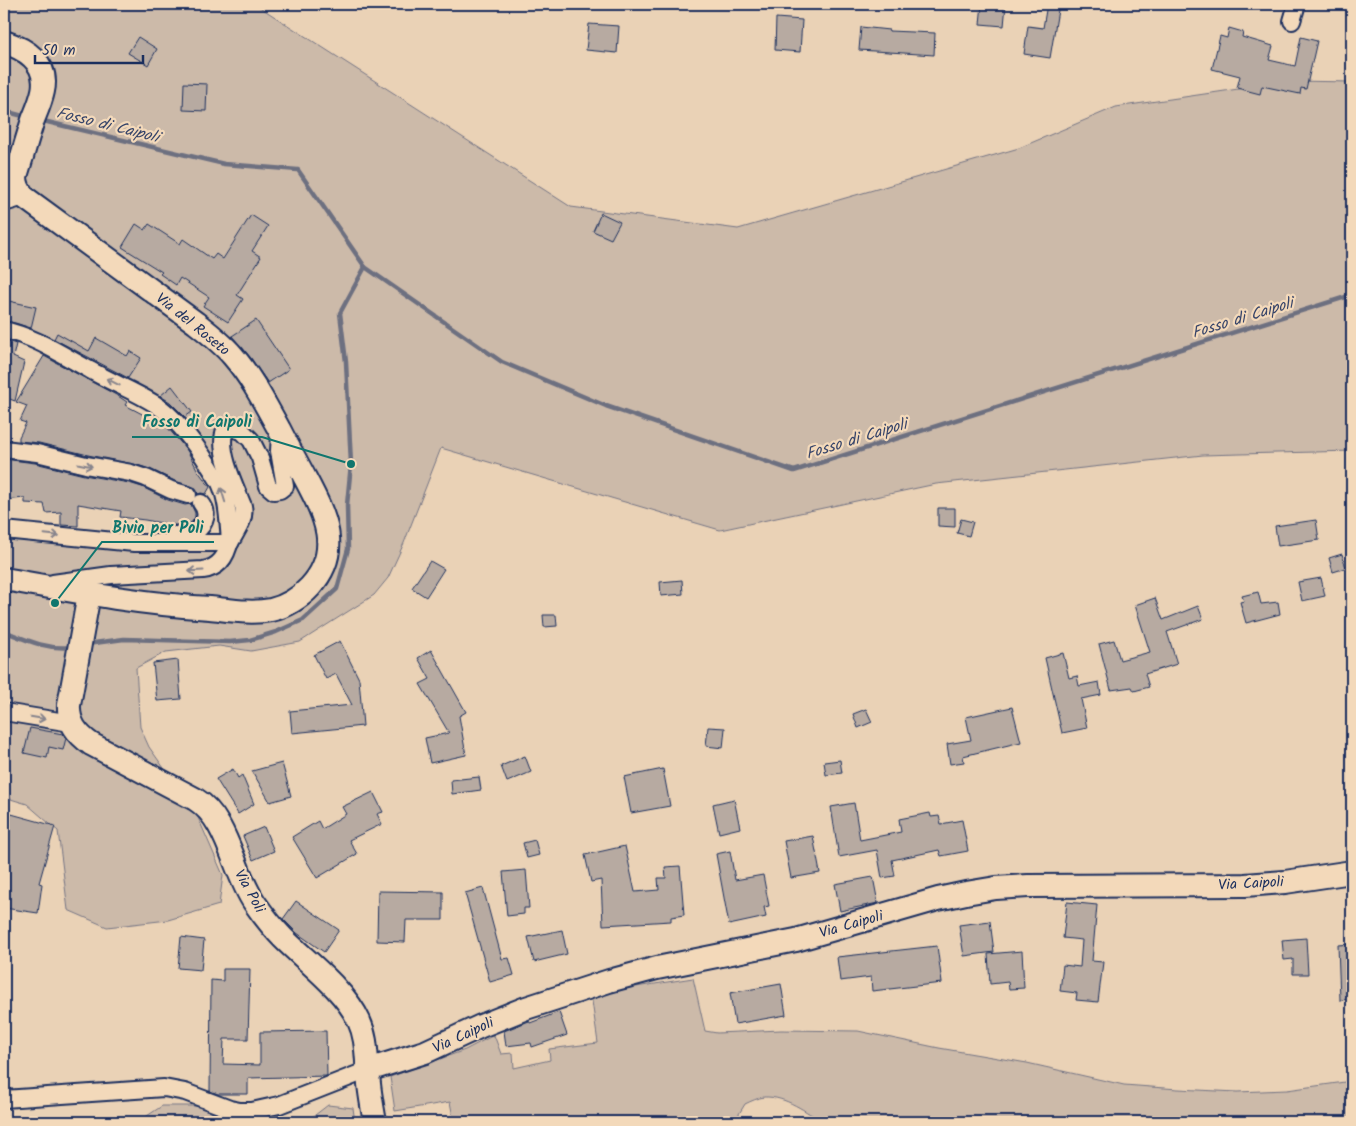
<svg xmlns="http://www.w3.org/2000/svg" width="1356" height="1126" viewBox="0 0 1356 1126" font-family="Kalam,sans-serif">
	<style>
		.green { fill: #ccbaa9; stroke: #747484 }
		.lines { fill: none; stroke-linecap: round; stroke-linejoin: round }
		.stream { stroke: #6d6f80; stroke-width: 4.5 }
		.building { fill: #b7aaa1; stroke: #1b2f5e }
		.street-casing { stroke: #1b2f5e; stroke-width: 20 }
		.secondary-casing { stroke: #1b2f5e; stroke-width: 26 }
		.street { stroke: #f3d9ba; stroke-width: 16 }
		.secondary { stroke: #f3d9ba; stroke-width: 22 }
		.oneway { stroke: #87848c }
		.labels { text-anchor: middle; stroke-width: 4.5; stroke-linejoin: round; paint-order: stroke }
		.street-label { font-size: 15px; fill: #1b2f5e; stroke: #f3d9ba }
		.water-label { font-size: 16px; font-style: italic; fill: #364469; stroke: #f3d9ba }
		.leader { fill: none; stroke: #0f766e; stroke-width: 2 }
		.callout-dot { fill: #0f766e; stroke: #f3d9ba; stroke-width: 2 }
		.callout-label { font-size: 16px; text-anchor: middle; font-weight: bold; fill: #0f766e; stroke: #f3d9ba; stroke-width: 4.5; stroke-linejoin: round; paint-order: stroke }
	</style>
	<rect width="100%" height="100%" fill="#ead2b6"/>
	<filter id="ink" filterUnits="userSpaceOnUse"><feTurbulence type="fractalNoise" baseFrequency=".02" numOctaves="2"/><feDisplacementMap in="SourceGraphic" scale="10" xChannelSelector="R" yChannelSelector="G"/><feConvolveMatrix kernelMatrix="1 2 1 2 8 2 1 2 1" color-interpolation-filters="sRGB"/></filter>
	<g filter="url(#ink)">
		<g class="green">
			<path d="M4 4H255L571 207 738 229 1019 148 1116 107 1293 81 1352 82V451L1203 455 936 484 720 530 441 448 404 543 388 578 374 595 300 642 251 651 219 646 166 652 136 668 140 727 149 747 196 813 223 875 219 905 168 920 107 927 68 910 58 831 27 804 4 797V538L123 551 151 550 230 539 227 506 169 416 4 330Z"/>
			<path d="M693 978 705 1031 717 1033 781 1030 858 1031 939 1048 1027 1063 1124 1085 1178 1089 1237 1092 1287 1090 1352 1081V1122H823C806 1112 786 1096 764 1097 758 1098 751 1101 745 1104L734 1122H454L450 1102 395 1111 390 1077 465 1050 494 1035 501 1054 513 1053 514 1068 550 1060 549 1049 598 1043 591 994Z"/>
			<path d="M328 1105 353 1108 355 1122H306Z"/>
			<path d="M162 1106H206L219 1122H138Z"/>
		</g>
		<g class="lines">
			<g class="stream">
				<path d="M4 111 27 117"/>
				<path d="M39 120 224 164 298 170 365 267"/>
				<path d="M4 631C26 640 47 650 72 647"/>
				<path d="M87 644 124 639 230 642 250 640 276 632 303 620 337 589 348 549 347 505 351 464 346 362 340 313 365 267 502 362 606 406 794 471 1352 295"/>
			</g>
		</g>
		<g class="building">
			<path d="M982 4H1006L1004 26 980 24Z"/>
			<path d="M1047 4H1059L1050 58 1024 54 1028 26 1043 28Z"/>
			<path d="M776 18 802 20 800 52 775 50Z"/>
			<path d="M589 24 619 26 617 53 586 50Z"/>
			<path d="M861 27 889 30V31L935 33 934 55 859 50Z"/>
			<path d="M1229 28 1243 32 1242 37 1273 46 1269 60 1295 66 1301 37 1317 41 1306 89 1301 88 1300 94 1262 86 1260 94 1237 88 1240 76 1212 69 1220 36 1227 38Z"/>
			<path d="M138 37 157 49 148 65 128 53Z"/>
			<path d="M184 83 207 84 206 111 183 110Z"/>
			<path d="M601 213 620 222 611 239 593 231Z"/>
			<path d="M251 215 268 226 252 251 261 257 237 295 243 299 228 322 203 306 209 297 180 278 176 285 160 274 162 272 122 247 136 224 145 230 149 224 180 244 183 239 212 259 216 254 223 259Z"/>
			<path d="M4 300 36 307 31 328 4 320Z"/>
			<path d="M256 320 289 369 268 383 250 357 232 336Z"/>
			<path d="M57 333 89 351 96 338 127 356 130 351 141 358 128 378 54 339Z"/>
			<path d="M4 340 16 344 13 357 24 362 15 401 4 397Z"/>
			<path d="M44 356 118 396 127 402 125 405 167 427 187 450 198 471 210 487 206 494 201 493 198 494 196 488 191 486 175 481 150 469 134 464 88 455 39 443 19 441V437L26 423 20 421 27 406 16 402Z"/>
			<path d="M172 386 192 412 185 417 170 402 160 396Z"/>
			<path d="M4 459 35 463 84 475 129 483 142 487 168 500 185 505 191 504 195 513V517L192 522 187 525H173L145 520 120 517 121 511 78 504V526L61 525V512L46 513 44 504 25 503V498L4 500Z"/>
			<path d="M938 508H955V527L938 526Z"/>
			<path d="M961 519 973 522 969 536 957 533Z"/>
			<path d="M1316 520 1319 540 1278 546 1275 526Z"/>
			<path d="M1342 554 1346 568 1333 572 1329 558Z"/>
			<path d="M430 561 444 569 426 597 412 588Z"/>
			<path d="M1321 578 1325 596 1302 601 1298 582Z"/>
			<path d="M682 580 683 594 661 596 660 582Z"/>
			<path d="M1258 592 1261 604 1278 602 1280 614 1246 623 1240 602 1244 601 1242 596Z"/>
			<path d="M1155 598 1163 620 1198 606 1203 619 1167 632 1177 664 1145 674 1149 687 1134 691 1132 687 1111 690 1099 644 1114 640 1120 660 1150 652 1135 605Z"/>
			<path d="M543 615H556L557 626 544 627Z"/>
			<path d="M340 641 359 679 363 726 292 733 290 711 352 705 336 674 326 679 314 655Z"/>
			<path d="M431 650 466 712 459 716 466 755 430 763 425 738 449 733 420 684 430 679 418 658Z"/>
			<path d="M1063 653 1069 678 1077 676 1079 686 1099 682 1101 695 1081 699 1087 728 1062 733 1045 658Z"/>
			<path d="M178 660 181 699 157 701 153 663Z"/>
			<path d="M1012 707 1021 742 963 756 964 762 950 764 947 744 971 740 966 717Z"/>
			<path d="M866 709 872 722 858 728 853 714Z"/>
			<path d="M708 727 725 728 723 748 706 746Z"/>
			<path d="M30 728 63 734 66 738 63 750 49 747 47 758 24 753Z"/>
			<path d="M525 756 531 772 507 782 501 766Z"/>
			<path d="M840 760 842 773 826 775 824 762Z"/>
			<path d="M282 763 291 796 270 802 252 771Z"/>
			<path d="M233 769 238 778 242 775 254 804 238 814 216 779Z"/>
			<path d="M663 769 670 806 631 813 624 777Z"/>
			<path d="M479 777 481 790 452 794 451 780Z"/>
			<path d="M373 792 383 812 377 814 382 824 349 840 357 854 317 878 292 837 318 821 322 829 346 814 342 807Z"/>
			<path d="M734 799 740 828 719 833 713 804Z"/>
			<path d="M854 803 860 840 901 832 899 819 930 813 931 817 939 816 941 824 962 820 968 851 941 856 939 850 892 860 895 876 882 878 877 850 839 857 831 807Z"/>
			<path d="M4 812 55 826 39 883 42 884 38 913 4 908V883L7 862 4 861V842L8 827 4 826Z"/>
			<path d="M264 827 274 851 253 860 243 836Z"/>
			<path d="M813 836 820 873 791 878 784 841Z"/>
			<path d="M535 840 539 855 527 858 523 843Z"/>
			<path d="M625 846 635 892 659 890 658 878H666L665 867 680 866 684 915 671 917V921L603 925 601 880 591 882 585 855Z"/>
			<path d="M730 851 735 880 763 875 769 906 764 907 766 917 729 925 716 854Z"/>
			<path d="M526 870 529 908H524V914L507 916 503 872Z"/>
			<path d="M873 877 878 903 840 911 835 884Z"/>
			<path d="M483 888 502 959 509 958 514 975 490 982 465 893Z"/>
			<path d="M378 891 443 892V920H406L405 942 377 941Z"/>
			<path d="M296 901 339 930 324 952 297 933 283 919Z"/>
			<path d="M1067 902 1097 905 1092 961 1103 962 1098 1002 1076 1000 1077 993 1060 991 1063 965 1080 967 1082 940 1063 938Z"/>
			<path d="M990 921 994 952 964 956 959 925Z"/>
			<path d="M562 930 567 954 534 962 528 937Z"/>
			<path d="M181 937 204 940 201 970 178 968Z"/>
			<path d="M1306 938 1308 974H1293V959L1284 960 1282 940Z"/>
			<path d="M1352 944V999L1340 1000 1338 945Z"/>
			<path d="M937 946 942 983 872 991 871 977 840 981 837 957Z"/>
			<path d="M1022 951 1024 988 1009 989 1008 982 990 984 988 954Z"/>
			<path d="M223 969H250L248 1039H224L223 1064 260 1065V1032L326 1031 327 1076 248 1078V1094H218L210 1091 211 980 223 981Z"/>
			<path d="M781 984 786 1015 735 1024 730 993Z"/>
			<path d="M559 1012 567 1035 532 1047 531 1043 506 1046 504 1031 529 1021 530 1023Z"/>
		</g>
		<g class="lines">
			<g class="street-casing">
				<g id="street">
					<path d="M1292 21 1297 4"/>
					<path d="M4 203 24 197"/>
					<path d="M4 330C36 337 62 355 90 370 111 382 134 391 155 404 177 418 196 445 210 467 213 472 217 478 220 483 228 501 228 521 230 540 227 555 220 568 203 570L111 575 53 583"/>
					<path d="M4 449 37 453 86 465 131 473 146 478 171 490 188 495"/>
					<path d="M4 530 134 543H230"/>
					<path d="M174 535C180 535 185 536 191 534 203 529 211 514 201 503"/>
					<path d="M230 543C236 531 246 520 243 506 235 486 219 454 224 433L231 428 242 431 251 440 260 458 268 486 274 491 280 490 285 486 279 451 280 434"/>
					<path d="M4 712 71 723"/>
					<path d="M4 1099 164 1088 185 1092 230 1109 240 1111H252L279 1105 368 1070"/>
				</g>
			</g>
			<g class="secondary-casing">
				<g id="secondary">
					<path d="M4 42C26 49 49 63 43 91 41 101 37 110 33 120 27 139 22 157 16 176 16 185 19 190 24 197L196 323C209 333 222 343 233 356 252 378 265 404 279 429 287 445 296 461 304 476 324 514 344 550 310 587 300 598 285 607 271 610 251 614 230 610 210 608 141 604 72 591 4 579"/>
					<path d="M89 594 69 705C68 723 77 734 91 744L195 799C228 819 233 871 254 902 263 915 272 927 283 938 307 962 345 990 359 1021 367 1038 366 1055 368 1073 369 1090 372 1106 375 1122"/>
					<path d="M368 1070 425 1052 481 1026 526 1008 609 981 657 968 796 940 938 899 966 893 996 888 1028 886 1245 885 1285 882 1352 872"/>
				</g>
			</g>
			<use href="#street" class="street"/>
			<use href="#secondary" class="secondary"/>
		</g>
		<defs><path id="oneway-shaft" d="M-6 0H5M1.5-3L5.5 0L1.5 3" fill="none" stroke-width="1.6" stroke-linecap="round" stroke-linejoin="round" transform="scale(1.25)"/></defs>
		<g class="oneway">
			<use href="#oneway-shaft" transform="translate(113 382) rotate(-153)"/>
			<use href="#oneway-shaft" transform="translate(85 465) rotate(12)"/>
			<use href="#oneway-shaft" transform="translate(223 495) rotate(-107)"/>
			<use href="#oneway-shaft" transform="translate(52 535) rotate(6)"/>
			<use href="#oneway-shaft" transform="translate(196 571) rotate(177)"/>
			<use href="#oneway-shaft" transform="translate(38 718) rotate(9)"/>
		</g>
	</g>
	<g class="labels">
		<g class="street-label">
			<text transform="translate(193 324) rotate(39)" y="5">Via del Roseto</text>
			<text transform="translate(1251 883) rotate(-3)" y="5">Via Caipoli</text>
			<text transform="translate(250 891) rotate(61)" y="5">Via Poli</text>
			<text transform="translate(851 924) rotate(-16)" y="5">Via Caipoli</text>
			<text transform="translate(463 1035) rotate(-25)" y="5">Via Caipoli</text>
		</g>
		<g class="water-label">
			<text transform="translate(108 124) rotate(14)" y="6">Fosso di Caipoli</text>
			<text transform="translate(1242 317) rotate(-17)" y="6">Fosso di Caipoli</text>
			<text transform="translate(856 438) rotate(-17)" y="6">Fosso di Caipoli</text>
		</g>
	</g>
	<path class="leader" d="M351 464L262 437H132M55 603L102 542H214"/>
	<g class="callout-dot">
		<circle cx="351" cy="464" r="5"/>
		<circle cx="55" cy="603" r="5"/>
	</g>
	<g class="callout-label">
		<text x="197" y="427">Fosso di Caipoli</text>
		<text x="158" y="533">Bivio per Poli</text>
	</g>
	<rect width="1356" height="1126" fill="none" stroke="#f3d9ba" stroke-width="20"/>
	<rect x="10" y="10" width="1336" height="1106" fill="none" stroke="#1b2f5e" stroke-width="2" filter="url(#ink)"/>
	<path d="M35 55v8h108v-8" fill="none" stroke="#1b2f5e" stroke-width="2.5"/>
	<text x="42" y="55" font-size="15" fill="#1b2f5e" stroke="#f3d9ba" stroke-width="4" paint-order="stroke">50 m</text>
</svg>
